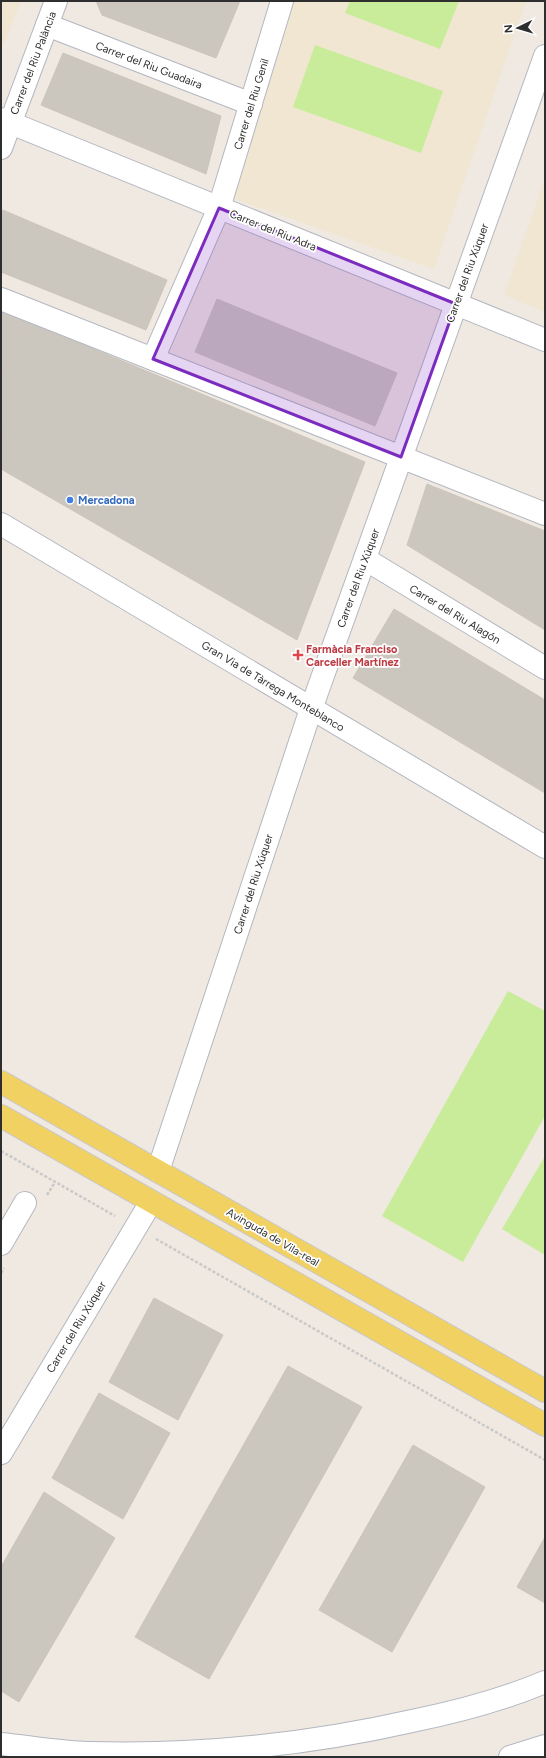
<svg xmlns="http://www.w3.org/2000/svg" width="546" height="1758" viewBox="0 0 546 1758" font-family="Figtree,sans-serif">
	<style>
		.education { fill: #f0e6d1 }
		.pitch { fill: #c9ec9a }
		.building { fill: #cbc7bf; stroke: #cbc5ba }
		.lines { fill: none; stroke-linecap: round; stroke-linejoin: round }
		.minor-casing { stroke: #b4b7c1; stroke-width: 24 }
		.major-casing { stroke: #c9c9c9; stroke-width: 24 }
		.path { stroke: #c9c9c9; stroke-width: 2.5; stroke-dasharray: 3 2; stroke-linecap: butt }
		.minor { stroke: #fff; stroke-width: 22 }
		.major { stroke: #f2d163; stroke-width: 22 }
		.marked { fill: #7b2cbf; fill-opacity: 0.2; stroke: #7b2cbf; stroke-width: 3; stroke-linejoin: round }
		.shop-dot { fill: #3f7fe0; stroke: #fff; stroke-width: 1.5 }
		.health-dot { fill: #e0444e; stroke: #fff; stroke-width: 1.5 }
		.labels { text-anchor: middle; stroke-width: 3.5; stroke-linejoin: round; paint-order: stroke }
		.street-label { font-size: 11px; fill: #2e2e2e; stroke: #fff }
		.shop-label { font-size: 11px; font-weight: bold; fill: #366cbe; stroke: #fff; text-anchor: start }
		.health-label { font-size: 11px; font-weight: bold; fill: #be3a42; stroke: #fff; text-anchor: start }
	</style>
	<rect width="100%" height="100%" fill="#efe9e1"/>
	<g class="education">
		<path d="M1 1H21L1 51Z"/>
		<path d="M292 1H526L434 269 229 197Z"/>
		<path d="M545 178V312L504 295Z"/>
	</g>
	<g class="pitch">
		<path d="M350 1H459L440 49 345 13Z"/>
		<path d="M315 45 443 91 421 153 293 107Z"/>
		<path d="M508 991 545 1011V1116L463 1262 382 1216Z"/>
		<path d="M545 1156V1255L502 1229Z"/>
	</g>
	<g class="building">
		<path d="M96 1H240L216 58 102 15Z"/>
		<path d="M63 53 221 116 206 174 41 105Z"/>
		<path d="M3 210 167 280 146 330 1 272V217Z"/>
		<path d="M217 299 397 373 375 426 195 352Z"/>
		<path d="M1 311 24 320 1 380Z"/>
		<path d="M24 320 365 462 297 640 1 469V439L14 405 1 399V380Z"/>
		<path d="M1 399 14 405 1 439Z"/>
		<path d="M427 484 545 531V630L407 545Z"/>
		<path d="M394 609 545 700V793L353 678Z"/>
		<path d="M154 1298 223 1335 178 1420 109 1382Z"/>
		<path d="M288 1366 362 1407 209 1679 135 1637Z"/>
		<path d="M99 1393 170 1433 123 1519 52 1478Z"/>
		<path d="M413 1445 485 1487 392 1652 319 1610Z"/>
		<path d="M44 1492 115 1538 19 1702 1 1691V1567Z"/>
		<path d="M545 1537V1603L517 1587Z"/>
	</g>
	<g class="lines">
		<g class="minor-casing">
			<g id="minor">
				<path d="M47 25 251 104"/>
				<path d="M1 119 545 340"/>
				<path d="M1 148 56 1"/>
				<path d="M1 299 545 514"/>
				<path d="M153 359 219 208 282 1"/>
				<path d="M1 524 545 847"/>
				<path d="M365 559 545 668"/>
				<path d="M158 1171 311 709 545 56"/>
				<path d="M1 1244 25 1203"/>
				<path d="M1 1453 151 1202"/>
				<path d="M1 1744C30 1747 59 1752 88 1753 197 1756 306 1745 412 1721 457 1712 502 1700 545 1682"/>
				<path d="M510 1757 545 1746"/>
			</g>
		</g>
		<g class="major-casing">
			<g id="major">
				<path d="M1 1082 545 1391"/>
				<path d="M1 1116 545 1425"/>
			</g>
		</g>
		<g class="path">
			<path d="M1 1151 115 1216"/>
			<path d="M47 1195 55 1182"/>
			<path d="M156 1239 545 1460"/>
			<path d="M1 1273 4 1268"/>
		</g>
		<use href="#minor" class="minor"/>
		<use href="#major" class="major"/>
	</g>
	<path class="marked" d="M219 208 456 304 401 457 153 359Z"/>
	<circle class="shop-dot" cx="70" cy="500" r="4"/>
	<path class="health-dot" d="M296 649h4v4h4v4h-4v4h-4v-4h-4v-4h4z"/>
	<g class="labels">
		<g class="street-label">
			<text transform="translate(33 63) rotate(-69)" y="4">Carrer del Riu Palància</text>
			<text transform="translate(149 65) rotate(21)" y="4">Carrer del Riu Guadaira</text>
			<text transform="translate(251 104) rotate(-73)" y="4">Carrer del Riu Genil</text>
			<text transform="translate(273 230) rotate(22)" y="4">Carrer del Riu Adra</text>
			<text transform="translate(467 273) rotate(-70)" y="4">Carrer del Riu Xúquer</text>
			<text transform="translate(358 578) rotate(-70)" y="4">Carrer del Riu Xúquer</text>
			<text transform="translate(455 614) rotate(31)" y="4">Carrer del Riu Alagón</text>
			<text transform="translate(273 686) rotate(31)" y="4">Gran Via de Tàrrega Monteblanco</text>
			<text transform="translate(253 884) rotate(-72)" y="4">Carrer del Riu Xúquer</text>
			<text transform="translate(273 1237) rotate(30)" y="4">Avinguda de Vila-real</text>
			<text transform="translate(76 1327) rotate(-59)" y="4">Carrer del Riu Xúquer</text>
		</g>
		<g class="shop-label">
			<text x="78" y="504">Mercadona</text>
		</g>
		<g class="health-label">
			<text x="306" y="653">Farmàcia Franciso<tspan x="306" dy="13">Carceller Martínez</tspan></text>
		</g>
	</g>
	<rect width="546" height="1758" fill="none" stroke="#2e2e2e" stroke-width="4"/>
	<g transform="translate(518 28) rotate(265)" stroke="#ffffff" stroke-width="3" paint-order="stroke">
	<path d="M0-3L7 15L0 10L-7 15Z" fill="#2e2e2e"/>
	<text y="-6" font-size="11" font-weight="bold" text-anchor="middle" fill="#2e2e2e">N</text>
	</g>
</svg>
